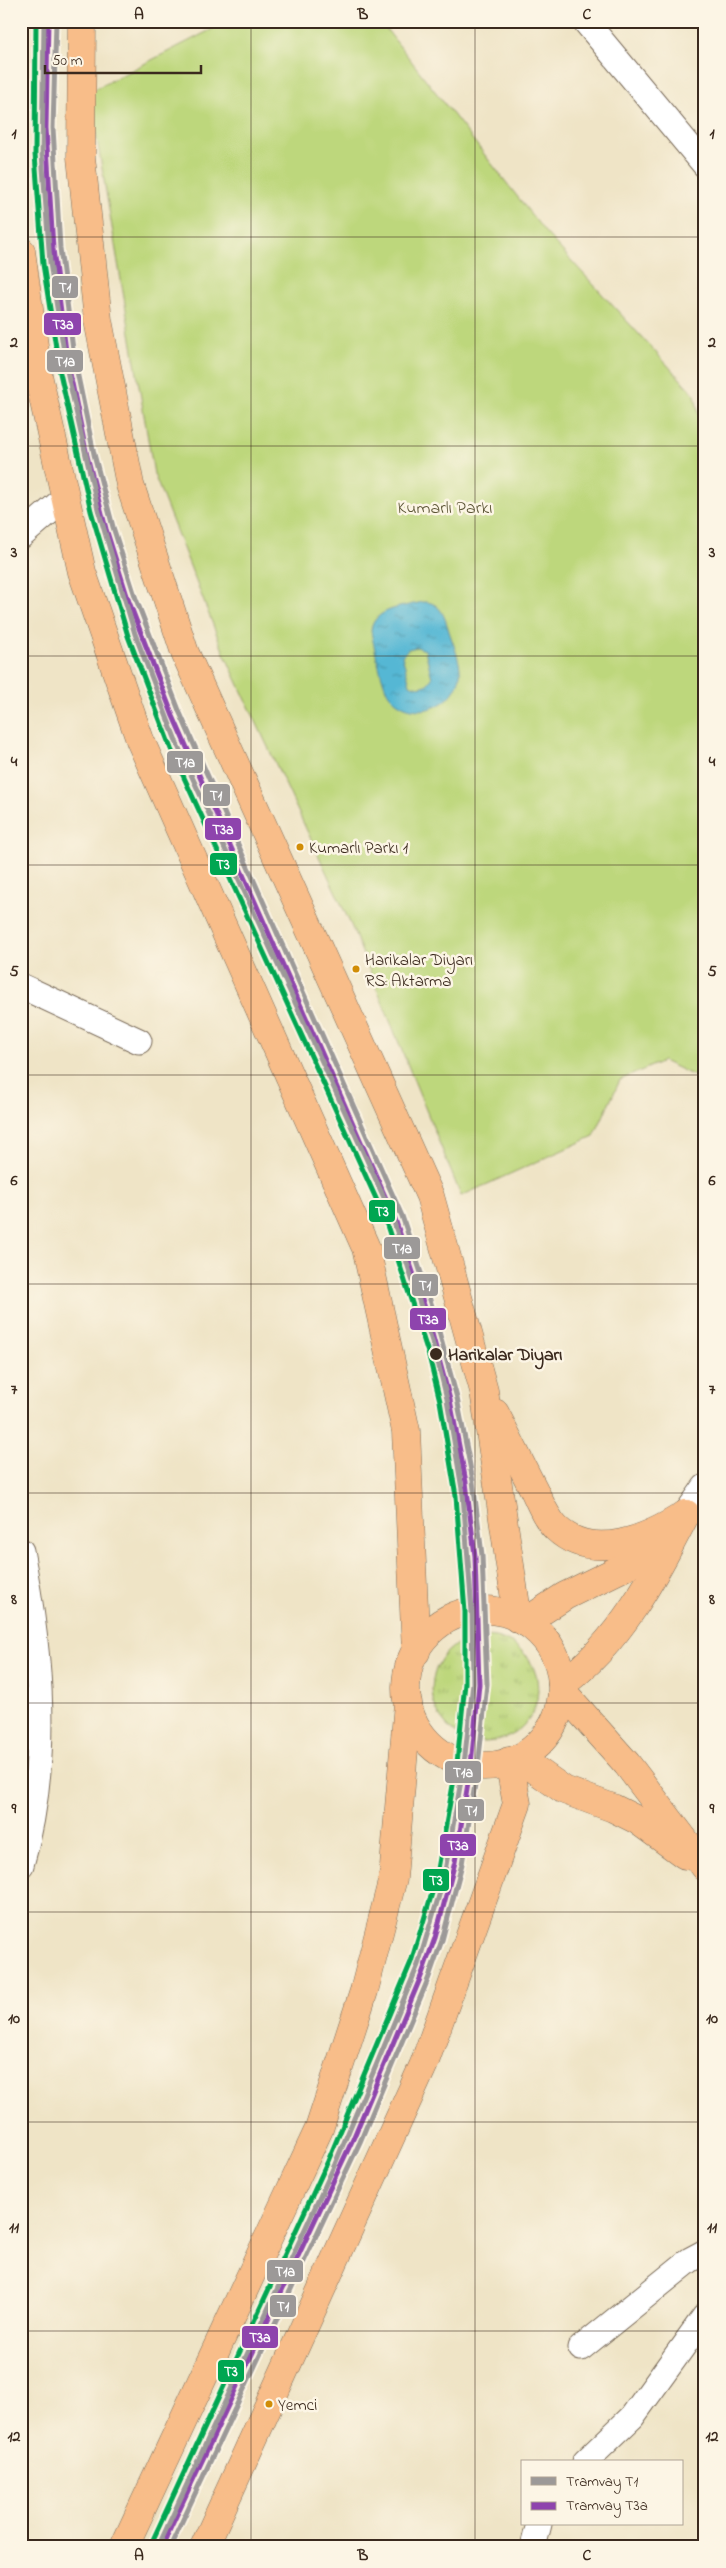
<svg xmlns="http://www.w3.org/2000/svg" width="726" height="2568" viewBox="0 0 726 2568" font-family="'Indie Flower',sans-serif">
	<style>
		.grass { fill: url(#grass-tufts); stroke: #7c804d }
		.green { fill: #bdd77c; stroke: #7c804d }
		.water { fill: url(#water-ripples); stroke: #487079; fill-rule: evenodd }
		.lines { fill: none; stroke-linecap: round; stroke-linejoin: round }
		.minor-casing { stroke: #7a6b59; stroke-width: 27 }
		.highway-casing { stroke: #7a6b59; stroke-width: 29 }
		.minor { stroke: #fff; stroke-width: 25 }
		.highway { stroke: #f8bd89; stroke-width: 28 }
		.tram-1-casing { stroke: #fcf5e5; stroke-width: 9 }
		.tram-2-casing { stroke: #fcf5e5; stroke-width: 9 }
		.tram-3-casing { stroke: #fcf5e5; stroke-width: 9 }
		.tram-4-casing { stroke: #fcf5e5; stroke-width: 9 }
		.tram-1 { stroke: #9c9998; stroke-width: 5 }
		.tram-2 { stroke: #8e44ad; stroke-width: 5 }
		.tram-3 { stroke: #9c9998; stroke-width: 5 }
		.tram-4 { stroke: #00a651; stroke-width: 5 }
		.grid { fill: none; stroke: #3b2a1e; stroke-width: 1; stroke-opacity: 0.55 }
		.bus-dot { fill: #d18d06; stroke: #fcf5e5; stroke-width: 2 }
		.stop-dot { fill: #3b2a1e; stroke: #fcf5e5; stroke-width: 2 }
		.labels { text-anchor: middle; stroke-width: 5; stroke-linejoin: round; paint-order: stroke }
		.bus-label { font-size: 17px; fill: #3b2a1e; stroke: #fcf5e5; text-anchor: start }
		.park-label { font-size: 18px; fill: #5c5536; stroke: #fcf5e5 }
		.stop-label { font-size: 18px; font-weight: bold; fill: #3b2a1e; stroke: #fcf5e5; text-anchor: start }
		.line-badge { stroke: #fcf5e5; stroke-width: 2 }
		.badge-label { font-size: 14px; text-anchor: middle; font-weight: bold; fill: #fff }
		.neatline { fill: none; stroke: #3b2a1e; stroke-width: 2 }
		.grid-label { font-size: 16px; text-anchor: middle; font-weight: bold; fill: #3b2a1e }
	</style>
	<defs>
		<pattern id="grass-tufts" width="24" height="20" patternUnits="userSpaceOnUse" patternTransform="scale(1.25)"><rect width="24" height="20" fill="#bdd77c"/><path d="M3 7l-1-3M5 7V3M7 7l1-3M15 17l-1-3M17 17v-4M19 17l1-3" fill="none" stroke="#a3b96b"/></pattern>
		<pattern id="water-ripples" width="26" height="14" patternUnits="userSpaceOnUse" patternTransform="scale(1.25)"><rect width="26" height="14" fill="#55b7d4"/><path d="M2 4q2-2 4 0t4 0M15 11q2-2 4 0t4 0" fill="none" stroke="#4895ab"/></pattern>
	</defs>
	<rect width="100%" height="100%" fill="#fcf5e5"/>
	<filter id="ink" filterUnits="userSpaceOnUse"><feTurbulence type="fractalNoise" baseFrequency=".02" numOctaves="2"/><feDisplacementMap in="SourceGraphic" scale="10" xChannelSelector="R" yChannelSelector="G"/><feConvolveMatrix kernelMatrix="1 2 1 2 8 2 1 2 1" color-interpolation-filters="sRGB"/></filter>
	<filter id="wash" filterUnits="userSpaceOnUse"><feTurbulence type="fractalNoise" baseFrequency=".0096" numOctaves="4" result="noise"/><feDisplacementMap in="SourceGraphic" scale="20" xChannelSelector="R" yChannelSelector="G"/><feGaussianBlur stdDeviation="1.12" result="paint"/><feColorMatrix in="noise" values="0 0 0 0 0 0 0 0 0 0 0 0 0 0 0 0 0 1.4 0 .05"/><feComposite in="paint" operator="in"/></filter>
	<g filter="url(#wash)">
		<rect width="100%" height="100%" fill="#efe4c6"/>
		<circle class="grass" cx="485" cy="1689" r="53"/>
		<path class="green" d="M228 21H380L545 232 695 395 705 453V1081L663 1061 620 1080 594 1136 461 1196 351 925 224 653 154 474 89 92Z"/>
		<path class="water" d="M422 602C439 601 444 614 448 628 452 642 462 663 460 676 454 709 412 722 390 696 383 689 373 642 371 631 373 608 404 607 422 602ZM417 647 425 650 432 678C427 687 419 689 410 684L402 656 408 649Z"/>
	</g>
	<g filter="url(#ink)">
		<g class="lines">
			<g class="minor-casing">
				<g id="minor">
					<path d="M585 21 705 165"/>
					<path d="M21 536 65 498"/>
					<path d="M21 986 139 1041"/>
					<path d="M686 1514 705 1487"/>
					<path d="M21 1551C41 1654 51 1762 21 1865"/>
					<path d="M581 2348 690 2260 705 2252"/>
					<path d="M585 2462 632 2417 705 2316"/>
					<path d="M533 2547 539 2524"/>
				</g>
			</g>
			<g class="highway-casing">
				<g id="highway">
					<path d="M82 21 81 157 98 320 130 485 185 653 430 1196 484 1391 518 1619"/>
					<path d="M21 251 38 375 82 572 140 740 366 1248 406 1431 416 1652"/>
					<path d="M495 1413C508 1438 520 1463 533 1488 540 1502 545 1517 556 1528 593 1563 650 1538 686 1514"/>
					<circle cx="484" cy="1688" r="78"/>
					<path d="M525 1622 565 1596 632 1563 666 1536"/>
					<path d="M562 1684C619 1644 655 1575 686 1514"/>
					<path d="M563 1692 627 1764 705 1867"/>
					<path d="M519 1758 564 1790 613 1808 637 1820 685 1855"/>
					<path d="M124 2547 319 2129 364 1991 393 1878 408 1703"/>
					<path d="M204 2547 424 2064 517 1804 509 1761"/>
				</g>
			</g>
			<use href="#minor" class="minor"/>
			<use href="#highway" class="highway"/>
			<g class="tram-1-casing">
				<path id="tram-1" d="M56 21 53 128 60 248 74 357 94 454 113 527 136 599 180 713 402 1216 432 1306 457 1398 473 1481 482 1555 487 1684 478 1766 462 1864 442 1940 429 1977 360 2142 170 2547"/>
			</g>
			<g class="tram-2-casing">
				<path id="tram-2" d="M48 21 46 128 53 249 67 359 87 456 106 529 129 602 173 716 395 1219 425 1308 450 1400 466 1482 475 1556 479 1684 471 1765 455 1862 435 1938 422 1974 353 2139 163 2544"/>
			</g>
			<g class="tram-3-casing">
				<path id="tram-3" d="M44 21 42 154 50 263 67 371 98 509 135 634 178 746 391 1213 436 1354 447 1399 463 1495 472 1612 473 1683 464 1764 443 1882 418 1965 335 2164 158 2547"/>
			</g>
			<g class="tram-4-casing">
				<path id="tram-4" d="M36 21 35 154 43 264 60 373 91 511 128 636 171 749 384 1216 429 1356 440 1401 456 1496 465 1612V1683L457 1763 436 1880 411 1962 328 2161 151 2544"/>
			</g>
			<use href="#tram-1" class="tram-1"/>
			<use href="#tram-2" class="tram-2"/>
			<use href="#tram-3" class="tram-3"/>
			<use href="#tram-4" class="tram-4"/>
		</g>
	</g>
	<path class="grid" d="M251 21V2547M475 21V2547M21 237H705M21 446H705M21 656H705M21 865H705M21 1075H705M21 1284H705M21 1493H705M21 1703H705M21 1912H705M21 2122H705M21 2331H705"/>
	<g class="bus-dot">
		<circle cx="300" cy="847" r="4.5"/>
		<circle cx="356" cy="969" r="4.5"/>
		<circle cx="269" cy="2404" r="4.5"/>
	</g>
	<circle class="stop-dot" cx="436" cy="1354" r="7"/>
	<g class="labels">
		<g class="bus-label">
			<text x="309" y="853">Kumarlı Parkı 1</text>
			<text x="365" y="965">Harikalar Diyarı<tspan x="365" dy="21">RS: Aktarma</tspan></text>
			<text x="278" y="2410">Yemci</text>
		</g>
		<g class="park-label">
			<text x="445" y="513">Kumarlı Parkı</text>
		</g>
		<g class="stop-label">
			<text x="448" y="1360">Harikalar Diyarı</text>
		</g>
	</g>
	<g class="line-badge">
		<rect x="51" y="275" width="28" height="24" rx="5" fill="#9c9998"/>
		<rect x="43" y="312" width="39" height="24" rx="5" fill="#8e44ad"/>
		<rect x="46" y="349" width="38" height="24" rx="5" fill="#9c9998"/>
		<rect x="166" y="750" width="38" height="24" rx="5" fill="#9c9998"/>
		<rect x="202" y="783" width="29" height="24" rx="5" fill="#9c9998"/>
		<rect x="204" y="817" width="38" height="24" rx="5" fill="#8e44ad"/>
		<rect x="209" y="852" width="29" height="24" rx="5" fill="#00a651"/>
		<rect x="368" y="1199" width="28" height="24" rx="5" fill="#00a651"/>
		<rect x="383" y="1236" width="38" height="24" rx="5" fill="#9c9998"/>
		<rect x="411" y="1273" width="28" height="24" rx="5" fill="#9c9998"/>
		<rect x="409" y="1307" width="38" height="24" rx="5" fill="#8e44ad"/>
		<rect x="444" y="1760" width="38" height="24" rx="5" fill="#9c9998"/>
		<rect x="457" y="1798" width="28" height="24" rx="5" fill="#9c9998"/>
		<rect x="439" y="1833" width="38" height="24" rx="5" fill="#8e44ad"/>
		<rect x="422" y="1868" width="28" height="24" rx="5" fill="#00a651"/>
		<rect x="266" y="2259" width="38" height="24" rx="5" fill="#9c9998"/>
		<rect x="269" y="2294" width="28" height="24" rx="5" fill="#9c9998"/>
		<rect x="241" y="2325" width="38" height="24" rx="5" fill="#8e44ad"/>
		<rect x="217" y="2359" width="28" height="24" rx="5" fill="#00a651"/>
	</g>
	<g class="badge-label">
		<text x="65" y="292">T1</text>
		<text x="63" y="329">T3a</text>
		<text x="65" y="366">T1a</text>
		<text x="185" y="767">T1a</text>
		<text x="216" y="800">T1</text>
		<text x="223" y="834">T3a</text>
		<text x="223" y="869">T3</text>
		<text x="382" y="1216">T3</text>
		<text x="402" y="1253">T1a</text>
		<text x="425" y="1290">T1</text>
		<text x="428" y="1324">T3a</text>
		<text x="463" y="1777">T1a</text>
		<text x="471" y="1815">T1</text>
		<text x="458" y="1850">T3a</text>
		<text x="436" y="1885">T3</text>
		<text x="285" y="2276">T1a</text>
		<text x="283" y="2311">T1</text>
		<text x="260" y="2342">T3a</text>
		<text x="231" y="2376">T3</text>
	</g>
	<rect width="726" height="2568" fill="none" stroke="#fcf5e5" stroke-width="55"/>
	<rect x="521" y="2460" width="162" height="65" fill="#fcf5e5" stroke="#afa495"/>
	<rect x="531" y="2477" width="25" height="8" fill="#9c9998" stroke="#afa495"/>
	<text x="566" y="2486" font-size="15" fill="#3b2a1e">Tramvay T1</text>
	<rect x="531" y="2502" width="25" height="8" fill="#8e44ad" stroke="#afa495"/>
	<text x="566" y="2510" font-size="15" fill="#3b2a1e">Tramvay T3a</text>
	<path d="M45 65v8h156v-8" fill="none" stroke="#3b2a1e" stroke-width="2.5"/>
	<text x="52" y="65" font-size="15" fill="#3b2a1e" stroke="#fcf5e5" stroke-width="4" paint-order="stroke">50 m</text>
	<rect x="28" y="28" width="670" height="2512" class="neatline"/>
	<g class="grid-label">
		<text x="139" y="19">A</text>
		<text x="363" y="19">B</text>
		<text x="587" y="19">C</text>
		<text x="14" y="138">1</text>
		<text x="712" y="138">1</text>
		<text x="14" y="347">2</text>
		<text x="712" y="347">2</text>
		<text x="14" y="557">3</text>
		<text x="712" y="557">3</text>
		<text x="14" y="766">4</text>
		<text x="712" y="766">4</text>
		<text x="14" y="976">5</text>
		<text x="712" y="976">5</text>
		<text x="14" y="1185">6</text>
		<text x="712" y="1185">6</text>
		<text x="14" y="1394">7</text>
		<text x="712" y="1394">7</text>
		<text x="14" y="1604">8</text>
		<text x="712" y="1604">8</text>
		<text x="14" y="1813">9</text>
		<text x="712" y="1813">9</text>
		<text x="14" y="2023">10</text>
		<text x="712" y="2023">10</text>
		<text x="14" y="2232">11</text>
		<text x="712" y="2232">11</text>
		<text x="14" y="2441">12</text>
		<text x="712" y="2441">12</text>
		<text x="139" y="2560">A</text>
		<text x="363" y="2560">B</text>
		<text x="587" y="2560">C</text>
	</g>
</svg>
